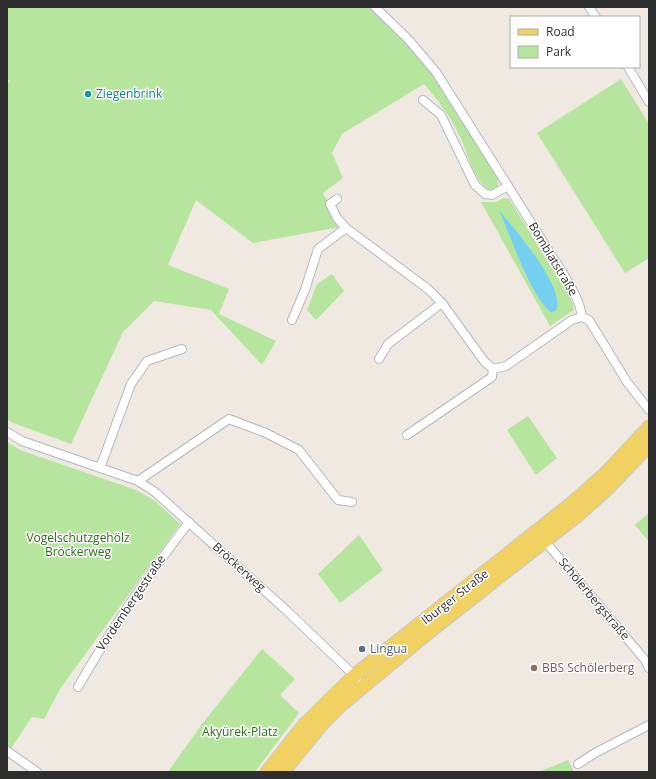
<svg xmlns="http://www.w3.org/2000/svg" width="656" height="779" viewBox="0 0 656 779" font-family="'Open Sans',sans-serif">
	<style>
		.green { fill: #b6e59e }
		.water { fill: #75cff0 }
		.lines { fill: none; stroke-linecap: round; stroke-linejoin: round }
		.street-casing { stroke: #b4b7c1; stroke-width: 10 }
		.primary-casing { stroke: #c9c9c9; stroke-width: 15 }
		.street { stroke: #fff; stroke-width: 8 }
		.primary { stroke: #f2d163; stroke-width: 13 }
		.culture-dot { fill: #0f9aa8; stroke: #fff; stroke-width: 1.5 }
		.service-dot { fill: #5c6f8a; stroke: #fff; stroke-width: 1.5 }
		.education-dot { fill: #8d6e63; stroke: #fff; stroke-width: 1.5 }
		.labels { text-anchor: middle; stroke-width: 3; stroke-linejoin: round; paint-order: stroke }
		.culture-label { font-size: 12px; fill: #0d838f; stroke: #fff; text-anchor: start }
		.street-label { font-size: 12px; fill: #2e2e2e; stroke: #fff }
		.park-label { font-size: 12px; fill: #2c6e1b; stroke: #fff }
		.service-label { font-size: 12px; fill: #4e5e75; stroke: #fff; text-anchor: start }
		.education-label { font-size: 12px; fill: #785e54; stroke: #fff; text-anchor: start }
	</style>
	<rect width="100%" height="100%" fill="#efe9e1"/>
	<g class="green">
		<path d="M7 7H373L434 75 498 180V186L491 191C473 181 468 152 459 135 451 117 437 99 424 84L342 134 332 153 343 178 323 193 340 227 253 243 196 200 168 265 229 289 219 314 276 341 262 365 211 310 154 301 123 332 71 444 13 423 7 419V84L10 81 7 78Z"/>
		<path d="M621 79 649 124V258L625 273 537 133Z"/>
		<path d="M504 198 509 199 571 299 574 310 550 326 481 202H495Z"/>
		<path d="M332 274 344 291 316 320 307 310 317 284Z"/>
		<path d="M528 416 557 458 536 475 507 430Z"/>
		<path d="M7 442 20 450 136 490 154 500 180 524 60 689 44 719 32 717 10 750 7 747Z"/>
		<path d="M649 513V542L635 525Z"/>
		<path d="M359 535 383 570 340 603 318 574Z"/>
		<path d="M262 649 295 679 280 695 299 713 255 772H168L202 724Z"/>
		<path d="M568 760 574 772H539Z"/>
	</g>
	<path class="water" d="M499 210C513 228 567 288 556 311L551 312C531 298 510 234 499 210Z"/>
	<g class="lines">
		<g class="street-casing">
			<g id="street">
				<path d="M375 7 408 39 436 72 564 275C572 289 580 301 582 317"/>
				<path d="M589 7 596 17"/>
				<path d="M628 67 649 102"/>
				<path d="M423 100 441 115 475 185 485 194 492 195 508 186"/>
				<path d="M337 199 330 204 337 218 346 228"/>
				<path d="M582 317 589 320 627 382 649 410"/>
				<path d="M292 320 305 290 318 249 346 228 428 289 442 303 484 361 493 369 506 366 572 320 582 317"/>
				<path d="M379 359 388 344 442 303"/>
				<path d="M7 432 22 441 138 481 155 492 286 610 357 678"/>
				<path d="M407 435 492 377 493 369"/>
				<path d="M100 468 131 384 147 361 182 349"/>
				<path d="M138 481 229 419 266 433 299 450 338 500 352 502"/>
				<path d="M543 539 645 660 649 668"/>
				<path d="M78 687C112 627 147 577 189 522"/>
				<path d="M7 751 37 772"/>
				<path d="M578 764 595 753 649 725"/>
			</g>
		</g>
		<g class="primary-casing">
			<g id="primary">
				<path d="M267 772 305 724 355 675 571 504 607 472 649 427"/>
				<path d="M283 772 322 724 341 705 429 632 579 514 606 490 649 445"/>
			</g>
		</g>
		<use href="#street" class="street"/>
		<use href="#primary" class="primary"/>
	</g>
	<circle class="culture-dot" cx="88" cy="94" r="4"/>
	<circle class="service-dot" cx="362" cy="649" r="4"/>
	<circle class="education-dot" cx="534" cy="668" r="4"/>
	<g class="labels">
		<g class="culture-label">
			<text x="96" y="98">Ziegenbrink</text>
		</g>
		<g class="street-label">
			<text transform="translate(553 259) rotate(59)" y="4">Bomblatstraße</text>
			<text transform="translate(239 567) rotate(42)" y="4">Bröckerweg</text>
			<text transform="translate(455 597) rotate(-38)" y="4">Iburger Straße</text>
			<text transform="translate(594 599) rotate(50)" y="4">Schölerbergstraße</text>
			<text transform="translate(131 603) rotate(-56)" y="4">Vordembergestraße</text>
		</g>
		<g class="park-label">
			<text x="78" y="542">Vogelschutzgehölz<tspan x="78" dy="14">Bröckerweg</tspan></text>
			<text x="240" y="736">Akyürek-Platz</text>
		</g>
		<g class="service-label">
			<text x="370" y="653">Lingua</text>
		</g>
		<g class="education-label">
			<text x="542" y="672">BBS Schölerberg</text>
		</g>
	</g>
	<rect width="656" height="779" fill="none" stroke="#2e2e2e" stroke-width="16"/>
	<rect x="510" y="16" width="130" height="52" fill="#ffffff" stroke="#ababab"/>
	<rect x="518" y="29" width="20" height="6" fill="#f2d163" stroke="#ababab"/>
	<text x="546" y="36" font-size="12" fill="#2e2e2e">Road</text>
	<rect x="518" y="46" width="20" height="12" fill="#b6e59e" stroke="#ababab"/>
	<text x="546" y="56" font-size="12" fill="#2e2e2e">Park</text>
</svg>
